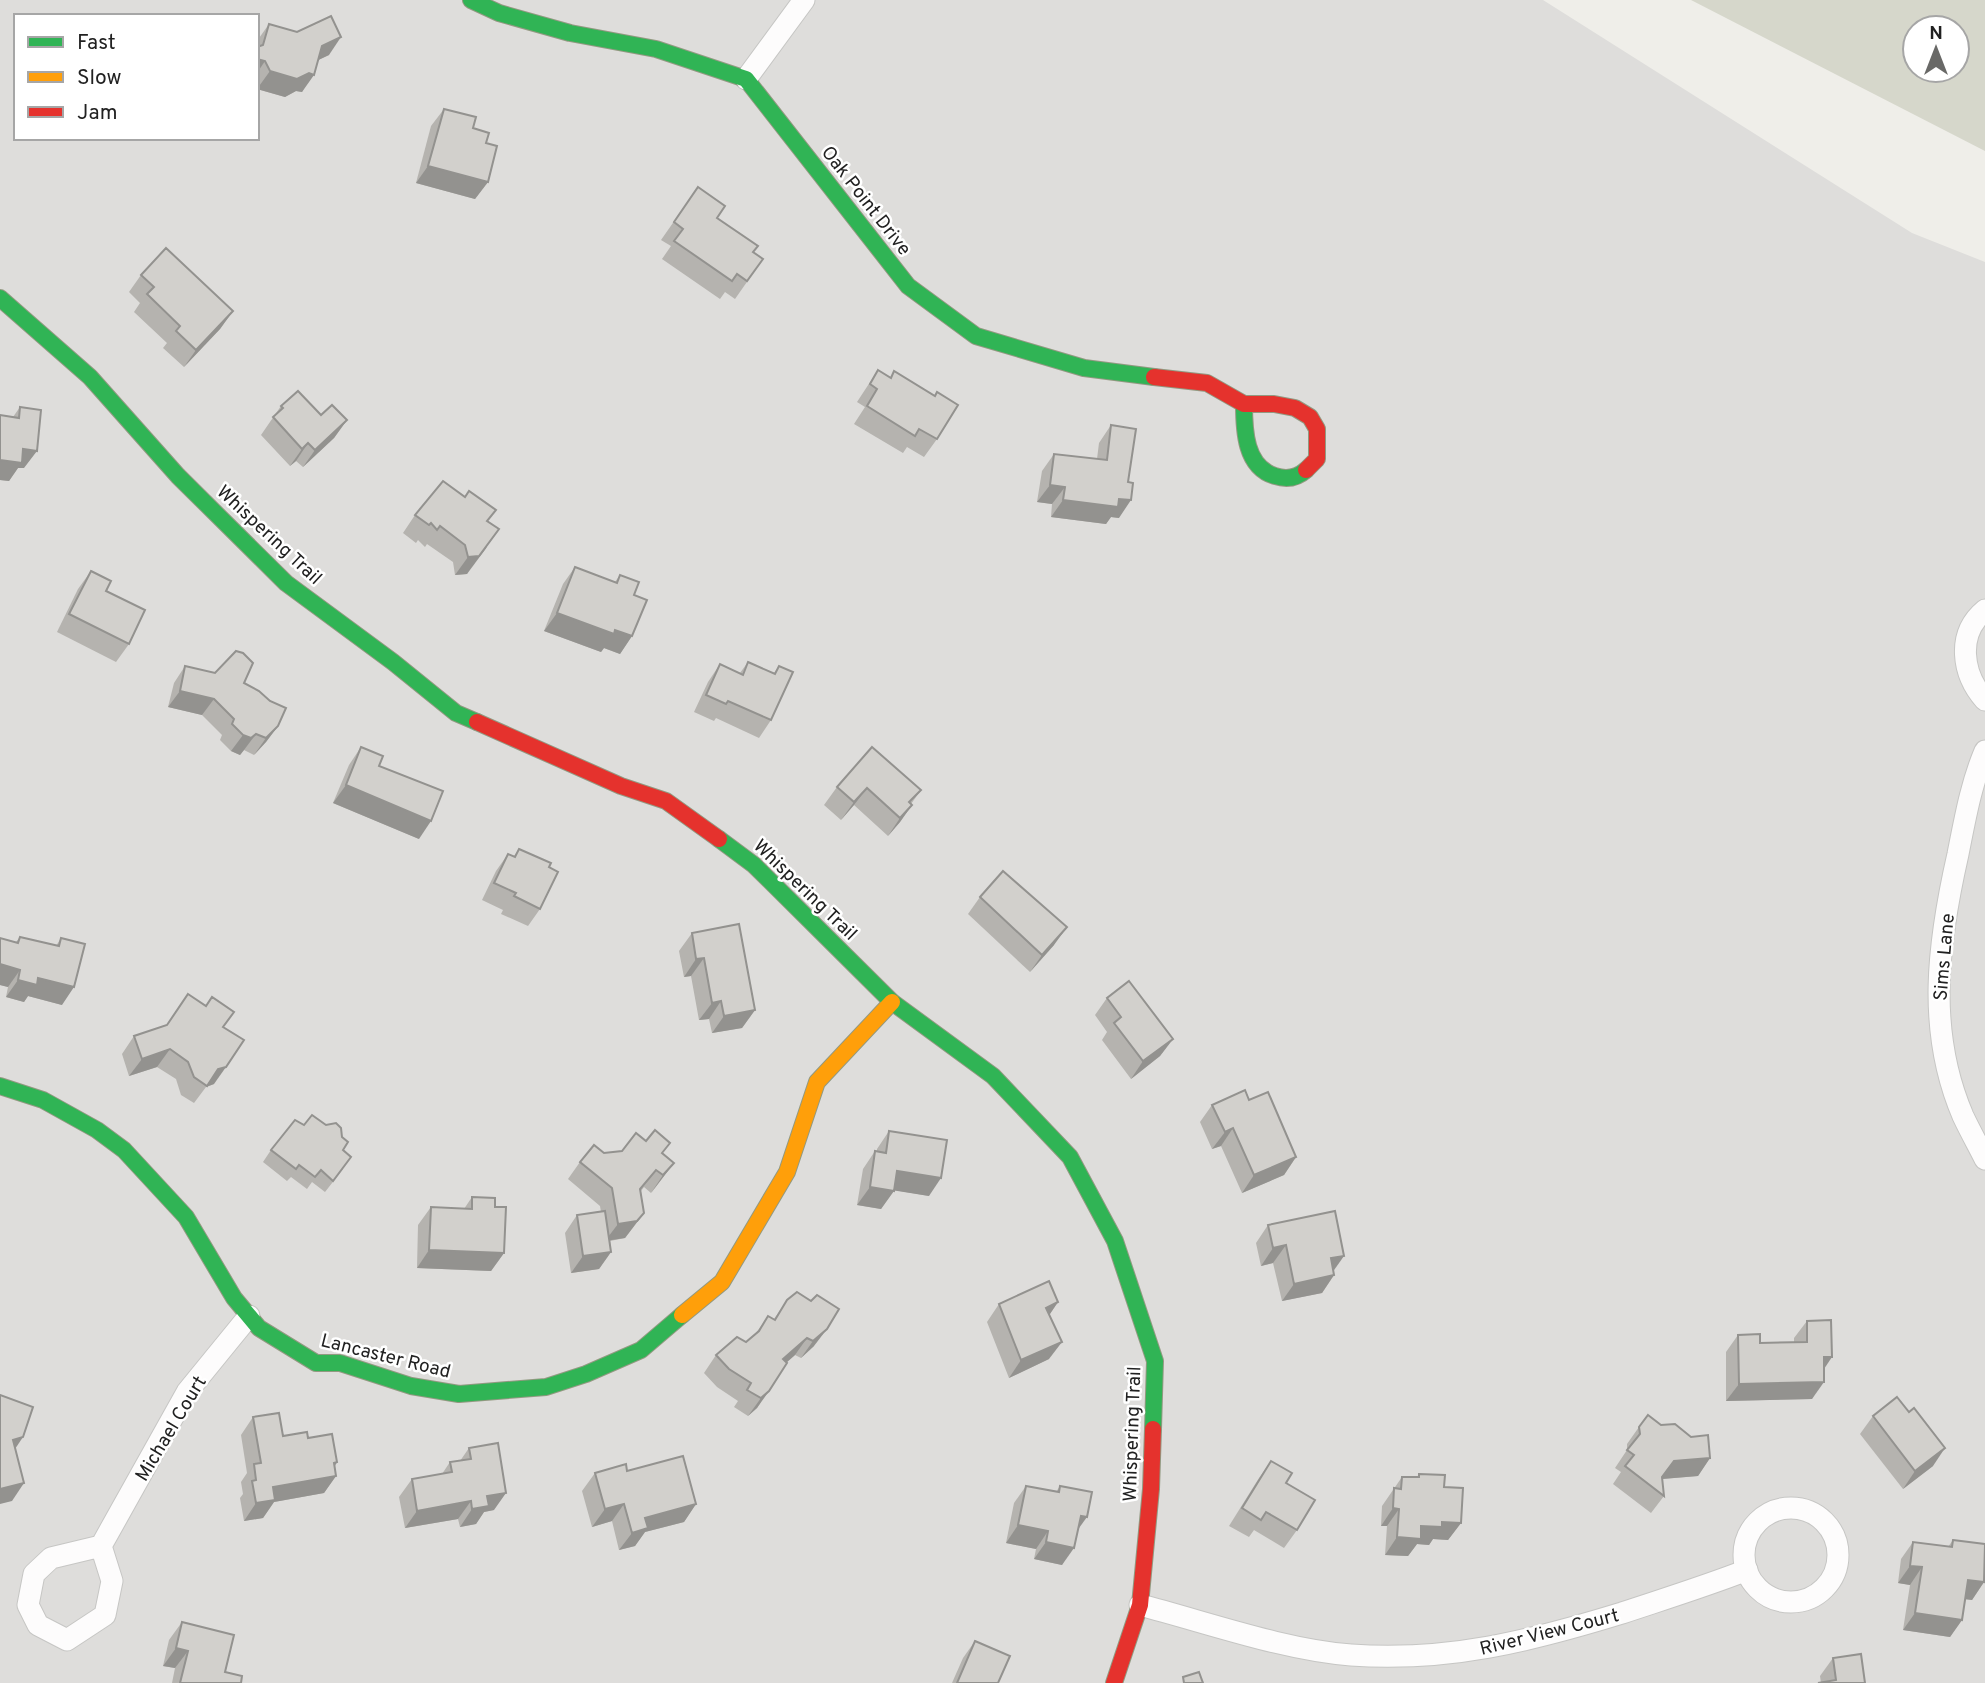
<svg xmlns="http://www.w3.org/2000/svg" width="1985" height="1683" viewBox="0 0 1985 1683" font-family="Overpass,sans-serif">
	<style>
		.residential { fill: #dedddb; fill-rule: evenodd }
		.construction { fill: #d6d7cb; fill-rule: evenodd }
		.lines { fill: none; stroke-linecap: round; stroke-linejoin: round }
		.street-casing { stroke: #c6c6c4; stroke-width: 23 }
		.fast-casing { stroke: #929981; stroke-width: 18 }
		.slow-casing { stroke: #929981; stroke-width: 18 }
		.jam-casing { stroke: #929981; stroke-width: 18 }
		.street { stroke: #fdfcfc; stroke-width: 21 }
		.fast { stroke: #30b455; stroke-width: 16 }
		.slow { stroke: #ff9f0a; stroke-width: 16 }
		.jam { stroke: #e5322d; stroke-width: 16 }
		.wall { fill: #b5b3af }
		.shaded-wall { fill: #93928f }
		.building { fill: #d2d0cc; stroke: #93928f; stroke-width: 2 }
		.labels { text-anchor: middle; stroke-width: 5; stroke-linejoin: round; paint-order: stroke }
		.street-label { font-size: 19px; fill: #212121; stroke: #fff }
	</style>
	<rect width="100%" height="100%" fill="#efeee9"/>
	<path class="residential" d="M0 0H1543L1912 233 1985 262V1683H0ZM16 16H257V138H16Z"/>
	<path class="construction" d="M1691 0H1985V151ZM1915 28H1957V70H1915Z"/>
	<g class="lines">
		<g class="street-casing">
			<g id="street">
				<path d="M746 79 804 0"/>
				<path d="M1985 610C1956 634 1962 674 1985 700"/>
				<path d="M1985 751C1971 784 1965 819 1958 854 1938 942 1926 1030 1963 1116 1970 1131 1978 1145 1985 1159"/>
				<circle cx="1791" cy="1555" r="47"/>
				<path d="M101 1546 51 1558 34 1574 28 1605 38 1625 67 1640 105 1615 112 1581 101 1546 187 1392 249 1316"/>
				<path d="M1140 1605C1206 1622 1284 1650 1351 1655 1448 1662 1531 1641 1622 1613 1664 1599 1706 1586 1747 1570"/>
			</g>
		</g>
		<g class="fast-casing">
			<g id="fast">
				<path d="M471 0 499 13 570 33 656 49 746 79 908 286 976 336 1084 368 1154 377"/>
				<path d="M0 298 90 377 178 476 286 583 393 662 456 713 477 722"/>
				<path d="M1244 404C1244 430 1245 467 1275 476 1287 480 1297 478 1306 470"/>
				<path d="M719 839 754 865 892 1002 993 1076 1070 1157 1115 1241 1155 1361 1153 1429"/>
				<path d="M0 1086 43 1100 97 1130 124 1150 186 1217 234 1298 259 1328 316 1363H340L411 1386 459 1394 546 1387 586 1374 641 1350 682 1315"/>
			</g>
		</g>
		<g class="slow-casing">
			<path id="slow" d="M682 1315 722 1282 787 1172 817 1082 892 1002"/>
		</g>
		<g class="jam-casing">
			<g id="jam">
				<path d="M1154 377 1207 383 1244 404H1274L1295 408 1310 417 1317 429V459L1306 470"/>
				<path d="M477 722 621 786 666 801 719 839"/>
				<path d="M1114 1683 1140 1605 1151 1489 1153 1429"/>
			</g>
		</g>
		<use href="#street" class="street"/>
		<use href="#fast" class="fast"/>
		<use href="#slow" class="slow"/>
		<use href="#jam" class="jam"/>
	</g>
	<g class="wall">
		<path d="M269 24 329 55 318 60 302 92 296 91 285 97 257 89V41Z"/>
		<path d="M444 109 486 143 488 182 475 199 416 183 431 126Z"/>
		<path d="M698 187 717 218 753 252 763 259 735 299 725 292 720 299 662 259 671 246 661 240Z"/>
		<path d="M141 275 233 311 220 329 184 367 163 348 167 343 134 312 140 303 129 292Z"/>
		<path d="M878 370 937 439 924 457 907 447 903 453 854 424 865 407 857 402Z"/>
		<path d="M281 406 321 415 347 420 334 438 303 467 296 461 290 466 261 435Z"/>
		<path d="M20 407 24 468H18L9 481 0 480V415L13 417Z"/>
		<path d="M1111 425 1119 518 1111 517 1106 524 1051 517 1052 504 1037 502 1042 471 1054 454 1097 459 1099 443Z"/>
		<path d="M415 515 488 521 467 574 455 575 453 562 427 544 425 547 418 540 416 543 403 533Z"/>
		<path d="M575 567 615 582 620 575 634 595 632 636 620 654 604 648 601 652 544 631 563 584Z"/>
		<path d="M91 571 106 591 129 644 116 662 57 632 78 589Z"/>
		<path d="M748 662 774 673 779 666 771 720 759 738 716 718 714 721 694 712 708 682 720 664 740 673Z"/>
		<path d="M185 666 244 683 278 726 266 742 254 755 244 750 240 755 231 751 220 740 222 735 202 715 168 707 174 683Z"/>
		<path d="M361 747 379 766 419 839 333 803 349 765Z"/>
		<path d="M837 787 921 790 911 804 912 805 900 822 888 836 854 805 841 820 824 805Z"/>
		<path d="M519 849 549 867 540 909 528 926 501 914 503 910 482 900 496 871 508 854 514 856Z"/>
		<path d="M980 897 1054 945 1030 972 968 914Z"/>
		<path d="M692 933 755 1010 742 1028 712 1033 709 1019 699 1020 691 976 684 977 679 951Z"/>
		<path d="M20 937 56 946 61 938 62 1005 28 996 24 1002 6 997 8 987 0 985V938L16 942Z"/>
		<path d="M1107 998 1173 1039 1160 1056 1131 1079 1102 1040 1107 1032 1095 1015Z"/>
		<path d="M223 1027 214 1084 206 1087 194 1103 181 1095 176 1079 157 1067 129 1076 122 1054 134 1036Z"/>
		<path d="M1249 1100 1296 1157 1284 1175 1242 1193 1221 1146 1212 1149 1200 1122 1212 1105Z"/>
		<path d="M889 1131 929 1196 894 1190 881 1209 857 1205 863 1169 875 1151H877V1149Z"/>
		<path d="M646 1141 670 1143 662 1153 674 1163 651 1193 644 1187 641 1191 644 1213 625 1238 610 1241 611 1252 599 1269 571 1273 565 1233 577 1215 601 1212 600 1206 568 1179 580 1162 604 1153 622 1151Z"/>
		<path d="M271 1150H343V1169L325 1192 312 1182 307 1189 291 1177 287 1181 263 1162Z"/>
		<path d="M472 1197 495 1207 504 1253 491 1271 417 1268 418 1225 431 1207 464 1209Z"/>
		<path d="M1268 1225 1333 1271 1334 1275 1322 1293 1282 1301 1273 1263 1261 1266 1256 1243Z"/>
		<path d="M797 1292 814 1346 801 1358 795 1355 786 1363 757 1408 748 1416 734 1407 738 1401 717 1387 704 1373 716 1355 746 1342 756 1333 768 1316 774 1319 787 1300Z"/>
		<path d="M1058 1302 1049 1315V1359L1009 1378 987 1322 999 1304Z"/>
		<path d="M1807 1321 1824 1369 1812 1399 1726 1401V1352L1738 1335 1760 1343 1794 1342V1338Z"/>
		<path d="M1873 1416 1933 1466 1903 1489 1860 1434Z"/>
		<path d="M253 1417 283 1436 308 1438 337 1462 335 1466 336 1476 324 1493 274 1502 263 1518 244 1521 240 1498 243 1494 241 1482 247 1473 241 1435Z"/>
		<path d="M1661 1425 1710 1458 1698 1476 1662 1479 1664 1496 1651 1513 1613 1484 1621 1472 1615 1468 1627 1450V1444L1639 1427Z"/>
		<path d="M469 1448 494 1510 484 1512 476 1524 460 1527 458 1519 405 1528 399 1497 412 1479 442 1474 450 1462 460 1461Z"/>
		<path d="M1271 1461 1286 1483 1297 1530 1284 1548 1254 1530 1249 1537 1229 1526 1259 1478Z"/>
		<path d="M627 1471 696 1504 684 1522 645 1532 635 1546 619 1550 612 1521 592 1527 582 1491 595 1473Z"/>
		<path d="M1419 1474 1444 1487 1461 1523 1448 1540 1433 1539 1429 1545 1417 1544 1408 1556 1385 1555 1387 1526H1381L1382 1506 1402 1477H1417Z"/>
		<path d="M1026 1486 1056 1492 1060 1486 1078 1530 1062 1565 1034 1559 1036 1549 1006 1543 1014 1503Z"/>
		<path d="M1953 1540 1984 1582 1972 1600 1965 1599 1962 1620 1950 1637 1903 1630 1910 1585 1898 1583 1901 1559 1913 1542 1948 1547Z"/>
		<path d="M182 1622 225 1672 241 1683H172L175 1668 163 1666 169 1640Z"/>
		<path d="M975 1641 998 1683H952L963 1658Z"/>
		<path d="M1833 1658 1865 1683H1821L1820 1676Z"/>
	</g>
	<g class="shaded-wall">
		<path d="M341 37 329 55 310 64 322 46Z"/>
		<path d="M257 59 265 61 257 73Z"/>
		<path d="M270 71 309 73 314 75 302 92 296 91 285 97 257 89Z"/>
		<path d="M428 166 488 182 475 199 416 183Z"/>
		<path d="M233 311 220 329 184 367 196 350Z"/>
		<path d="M347 420 334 438 303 467 315 450Z"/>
		<path d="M308 443 296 461 290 466 302 449Z"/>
		<path d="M23 449 37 451 24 468H18L9 481 0 480V460Z"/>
		<path d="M1050 485 1065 487 1052 504 1037 502Z"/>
		<path d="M1119 499 1131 500 1119 518 1111 517 1106 524 1051 517 1063 500Z"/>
		<path d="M487 547 467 574 455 575 468 557Z"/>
		<path d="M557 613 615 630 632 636 620 654 604 648 601 652 544 631Z"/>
		<path d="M180 691 214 699 202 715 168 707Z"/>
		<path d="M278 726 266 742 254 755 266 738Z"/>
		<path d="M256 734 244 750 240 755 231 751 243 735Z"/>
		<path d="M346 785 431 821 419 839 333 803Z"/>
		<path d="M867 788 854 805 841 820 854 802Z"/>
		<path d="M912 805 900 822 888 836 900 818Z"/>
		<path d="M1067 927 1054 945 1030 972 1042 955Z"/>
		<path d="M704 958 691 976 684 977 696 959Z"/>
		<path d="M0 964 20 970 8 987 0 985Z"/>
		<path d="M38 978 74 987 62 1005 28 996 24 1002 6 997 18 980Z"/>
		<path d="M721 1001 709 1019 699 1020 712 1003Z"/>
		<path d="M755 1010 742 1028 712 1033 724 1016Z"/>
		<path d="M1173 1039 1160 1056 1131 1079 1143 1061Z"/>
		<path d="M170 1049 157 1067 129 1076 142 1059Z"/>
		<path d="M226 1067 214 1084 206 1087 218 1069Z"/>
		<path d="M1233 1128 1221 1146 1212 1149 1225 1132Z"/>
		<path d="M1296 1157 1284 1175 1242 1193 1254 1175Z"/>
		<path d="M674 1163 661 1180 651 1193 663 1175Z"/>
		<path d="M897 1171 941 1178 929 1196 885 1189Z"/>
		<path d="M870 1187 894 1191 881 1209 857 1205Z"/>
		<path d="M644 1213 625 1238 605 1241 618 1224Z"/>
		<path d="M1286 1245 1273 1263 1261 1266 1273 1248Z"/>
		<path d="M429 1250 504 1253 491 1271 417 1268Z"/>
		<path d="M611 1252 599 1269 571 1273 583 1256Z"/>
		<path d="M1344 1256 1332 1273 1331 1258Z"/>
		<path d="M1334 1275 1322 1293 1282 1301 1294 1284Z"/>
		<path d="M1058 1302 1046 1320V1308Z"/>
		<path d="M827 1329 814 1346 801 1358 813 1341Z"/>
		<path d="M807 1338 795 1355 771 1376 783 1359Z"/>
		<path d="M1062 1342 1049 1359 1009 1378 1021 1360Z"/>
		<path d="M1824 1357H1832L1820 1375Z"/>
		<path d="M1824 1382 1812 1399 1726 1401 1739 1384Z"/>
		<path d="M769 1391 757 1408 748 1416 761 1398Z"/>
		<path d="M23 1437 11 1455 13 1440Z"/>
		<path d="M1945 1448 1933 1466 1903 1489 1915 1471Z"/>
		<path d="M1710 1458 1698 1476 1662 1479 1654 1488 1674 1461Z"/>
		<path d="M337 1462 327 1478 336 1476 324 1493 274 1502 263 1518 244 1521 256 1503 273 1487Z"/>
		<path d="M24 1483 12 1501 0 1504V1489Z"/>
		<path d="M506 1493 494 1510 484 1512 476 1524 460 1527 472 1509 487 1496Z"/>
		<path d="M471 1501 458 1519 405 1528 417 1511Z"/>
		<path d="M624 1504 612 1521 592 1527 605 1509Z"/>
		<path d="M696 1504 684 1522 645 1532 635 1546 619 1550 632 1533 645 1518Z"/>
		<path d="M1393 1508 1399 1509 1387 1526H1381Z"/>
		<path d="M1081 1516 1087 1517 1074 1535Z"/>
		<path d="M1442 1522 1461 1523 1448 1540 1433 1539 1429 1545 1417 1544 1408 1556 1385 1555 1397 1537 1421 1526Z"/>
		<path d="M1018 1525 1048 1531 1036 1549 1006 1543Z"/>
		<path d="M1046 1542 1074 1548 1062 1565 1034 1559Z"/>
		<path d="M1910 1566 1922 1567 1910 1585 1898 1583Z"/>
		<path d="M1968 1580 1984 1582 1972 1600 1956 1598Z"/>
		<path d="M1915 1613 1962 1620 1950 1637 1903 1630Z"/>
		<path d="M176 1648 188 1651 175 1668 163 1666Z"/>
	</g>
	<g class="building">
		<path d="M331 16 341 37 322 46 314 75 309 73 297 79 270 71 265 61 257 59V47L263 45 269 24 297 32Z"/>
		<path d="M444 109 476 117 473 128 489 133 486 143 497 146 488 182 428 166Z"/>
		<path d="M698 187 725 206 717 218 758 246 753 252 763 259 747 281 737 274 732 281 674 241 683 229 674 222Z"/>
		<path d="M166 248 233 311 196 350 176 331 180 326 147 294 154 287 141 275Z"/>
		<path d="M878 370 891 378 894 371 935 396 937 392 958 405 937 439 919 429 915 436 867 406 877 389 870 384Z"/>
		<path d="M298 391 321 415 332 405 347 420 315 450 308 443 302 449 273 417 283 408 281 406Z"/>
		<path d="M20 407 41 410 37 451 23 449 22 463 0 460V415L19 418Z"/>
		<path d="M1111 425 1136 429 1128 482 1133 483 1131 500 1119 499 1118 507 1063 500 1065 487 1050 485 1054 454 1107 460Z"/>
		<path d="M443 481 465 497 469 491 496 510 487 521 499 529 479 556 468 557 465 545 440 526 437 530 431 523 429 525 415 515Z"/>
		<path d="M575 567 617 583 620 575 639 582 634 595 647 600 632 636 615 630 614 634 557 613Z"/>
		<path d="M91 571 111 581 106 591 145 610 129 644 69 614Z"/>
		<path d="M236 651 243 653 253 663 244 683 259 691 270 701 286 708 278 726 266 738 256 734 251 738 243 735 232 724 234 719 214 699 180 691 185 666 215 673Z"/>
		<path d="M748 662 775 674 779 666 793 672 771 720 728 701 726 704 706 695 720 664 743 675Z"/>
		<path d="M361 747 383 756 379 766 443 791 431 821 346 785Z"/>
		<path d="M872 747 921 790 909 802 912 805 900 818 867 788 854 802 837 787Z"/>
		<path d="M519 849 551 863 549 867 558 872 540 909 514 896 516 893 494 883 508 854 515 857Z"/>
		<path d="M1003 871 1067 927 1042 955 980 897Z"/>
		<path d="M739 924 755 1010 724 1016 721 1001 712 1003 704 958 696 959 692 933Z"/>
		<path d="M20 937 59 946 61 938 85 944 74 987 38 978 37 985 18 980 20 970 0 964V938L18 943Z"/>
		<path d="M1129 981 1173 1039 1143 1061 1114 1023 1121 1017 1107 998Z"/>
		<path d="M188 994 206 1006 212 997 234 1012 223 1027 244 1040 226 1067 218 1069 207 1086 194 1077 188 1062 170 1049 142 1059 134 1036 167 1025Z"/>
		<path d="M1245 1090 1249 1100 1268 1092 1296 1157 1254 1175 1233 1128 1225 1132 1212 1105Z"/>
		<path d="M312 1115 326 1125 336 1123 341 1128 342 1137 348 1142 343 1150 351 1157 333 1181 321 1170 315 1177 299 1165 296 1169 271 1150 295 1120 304 1125Z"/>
		<path d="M655 1130 670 1143 662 1153 674 1163 663 1175 656 1170 640 1189 644 1213 637 1221 618 1224 612 1188 580 1162 594 1145 604 1153 622 1151 636 1133 646 1141Z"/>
		<path d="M889 1131 947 1140 941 1178 897 1171 894 1191 870 1187 875 1151 886 1153Z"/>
		<path d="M472 1197 495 1198V1207H506L504 1253 429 1250 431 1207 472 1209Z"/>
		<path d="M605 1211 611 1252 583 1256 577 1215Z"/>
		<path d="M1335 1211 1344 1256 1331 1258 1334 1275 1294 1284 1286 1245 1273 1248 1268 1225Z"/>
		<path d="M1049 1281 1058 1302 1046 1308 1062 1342 1021 1360 999 1304Z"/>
		<path d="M797 1292 811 1301 817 1295 839 1309 827 1329 813 1341 807 1338 783 1359 787 1363 769 1391 761 1398 747 1390 751 1383 729 1369 716 1355 737 1337 746 1342 759 1331 768 1316 775 1320 787 1300Z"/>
		<path d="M1831 1320 1832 1357H1824V1382L1739 1384 1738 1335 1760 1334V1343L1807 1342V1321Z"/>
		<path d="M0 1395 33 1407 23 1437 13 1440 24 1483 0 1489Z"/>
		<path d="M1897 1397 1909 1412 1914 1408 1945 1448 1915 1471 1873 1416Z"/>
		<path d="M279 1413 283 1436 307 1432 308 1438 332 1434 337 1462 334 1463 336 1476 273 1487 275 1500 256 1503 252 1481 256 1480 254 1464 261 1463 253 1417Z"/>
		<path d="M1648 1415 1661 1425 1675 1424 1691 1437 1708 1435 1710 1458 1674 1461 1662 1477 1664 1496 1625 1466 1634 1455 1627 1450 1640 1434 1639 1427Z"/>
		<path d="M498 1443 506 1493 487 1496 489 1506 472 1509 471 1501 417 1511 412 1479 452 1472 450 1462 471 1459 469 1448Z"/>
		<path d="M683 1456 696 1504 645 1518 648 1528 632 1533 624 1504 605 1509 595 1473 626 1464 627 1471Z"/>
		<path d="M1271 1461 1292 1473 1286 1483 1315 1500 1297 1530 1266 1512 1261 1520 1242 1508Z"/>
		<path d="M1419 1474 1445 1475 1444 1487 1463 1488 1461 1523 1442 1522V1527L1421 1526V1539L1397 1537 1399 1509 1393 1508 1394 1488 1401 1489 1402 1477H1419Z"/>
		<path d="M1026 1486 1059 1492 1060 1486 1092 1492 1087 1517 1081 1516 1074 1548 1046 1542 1048 1531 1018 1525Z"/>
		<path d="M1953 1540 1985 1544 1984 1582 1968 1580 1962 1620 1915 1613 1922 1567 1910 1566 1913 1542 1952 1547Z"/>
		<path d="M182 1622 234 1635 225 1672 242 1676 241 1683H180L188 1651 176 1648Z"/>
		<path d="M975 1641 1010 1656 998 1683H957Z"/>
		<path d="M1861 1654 1865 1683H1818L1836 1680 1833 1658Z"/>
		<path d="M1199 1672 1203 1683H1184L1183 1677Z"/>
	</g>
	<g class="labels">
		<g class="street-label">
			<text transform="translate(867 200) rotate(52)" y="7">Oak Point Drive</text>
			<text transform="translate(270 534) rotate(43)" y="7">Whispering Trail</text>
			<text transform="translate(806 889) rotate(44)" y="7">Whispering Trail</text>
			<text transform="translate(1943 957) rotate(-85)" y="7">Sims Lane</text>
			<text transform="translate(386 1355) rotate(14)" y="7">Lancaster Road</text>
			<text transform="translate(170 1428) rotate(-59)" y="7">Michael Court</text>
			<text transform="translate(1131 1434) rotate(-88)" y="7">Whispering Trail</text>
			<text transform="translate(1549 1631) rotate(-14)" y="7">River View Court</text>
		</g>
	</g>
	<rect x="14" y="14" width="245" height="126" fill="#ffffff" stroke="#a6a6a6" stroke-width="2"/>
	<rect x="28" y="37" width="35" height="10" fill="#30b455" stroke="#a6a6a6" stroke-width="2"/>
	<text x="77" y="49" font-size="21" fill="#212121">Fast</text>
	<rect x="28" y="72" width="35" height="10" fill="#ff9f0a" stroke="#a6a6a6" stroke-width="2"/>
	<text x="77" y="84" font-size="21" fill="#212121">Slow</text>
	<rect x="28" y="107" width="35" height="10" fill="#e5322d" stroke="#a6a6a6" stroke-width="2"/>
	<text x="77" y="119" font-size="21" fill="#212121">Jam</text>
	<g transform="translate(1936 49)"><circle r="33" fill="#ffffff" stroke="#a6a6a6" stroke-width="2"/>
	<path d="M0-5L12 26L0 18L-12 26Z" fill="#696967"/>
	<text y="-10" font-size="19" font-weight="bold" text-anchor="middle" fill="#212121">N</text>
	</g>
</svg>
